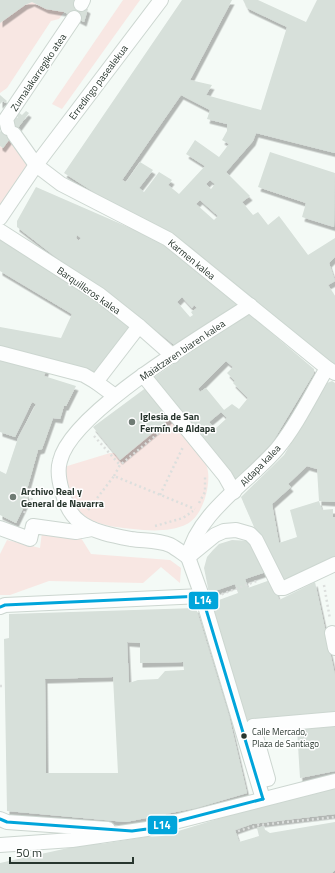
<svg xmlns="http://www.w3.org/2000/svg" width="335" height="873" viewBox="0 0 335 873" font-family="'Titillium Web',sans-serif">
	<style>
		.green { fill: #f8e7e3 }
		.building { fill: #d7e0da; fill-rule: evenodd; filter: url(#shadow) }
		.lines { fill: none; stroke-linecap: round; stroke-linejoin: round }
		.street-casing { stroke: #ccd6d0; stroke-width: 16 }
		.path { stroke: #dcdfdd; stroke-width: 2.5; stroke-dasharray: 2 3; stroke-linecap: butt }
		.street { stroke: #fdfefe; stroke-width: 14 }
		.bus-1-casing { stroke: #fff; stroke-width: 6 }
		.bus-1 { stroke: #00a5db; stroke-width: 3 }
		.poi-dot { fill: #6f7b74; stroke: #fff; stroke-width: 1.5 }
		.bus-dot { fill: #28362e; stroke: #fff; stroke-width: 1.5 }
		.labels { text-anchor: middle; stroke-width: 3; stroke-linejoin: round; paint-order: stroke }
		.bus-label { font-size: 9px; fill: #28362e; stroke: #fff; text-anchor: start }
		.street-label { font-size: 10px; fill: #28362e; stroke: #fff }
		.poi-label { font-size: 10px; font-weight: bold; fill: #28362e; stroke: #fff; text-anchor: start }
		.line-badge { stroke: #fff; stroke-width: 1.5 }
		.badge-label { font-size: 11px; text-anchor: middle; font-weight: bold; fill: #fff }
	</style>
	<defs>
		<filter id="shadow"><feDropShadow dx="2.5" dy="4.5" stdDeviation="0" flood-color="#0004"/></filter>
	</defs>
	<rect width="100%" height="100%" fill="#f4faf6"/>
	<g class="green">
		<path d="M123 0H140L62 109 52 104Z"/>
		<path d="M32 2 46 9 64 12 59 19 51 21 7 88 0 93V23L25 5Z"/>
		<path d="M14 134 36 165 0 218V146L3 148Z"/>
		<path d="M171 417C183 433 200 449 207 467 212 483 203 516 187 524 171 532 150 531 133 529 89 525 67 516 64 467L110 453H115L120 460Z"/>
		<path d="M42 532 81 538 91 554 170 560 181 568 180 583 161 567 143 583 49 581 10 595H0V554L7 540 40 548Z"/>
	</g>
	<g class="building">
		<path d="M0 0H76V2L88 9 84 22 64 12 46 9 32 2 25 5 0 23Z"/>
		<path d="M182 0H232L190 80 212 85 206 95 261 110 287 27 247 8 243 0H258L306 22 317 0H335V153L256 133 253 141 226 172 250 196 242 202 253 215 258 212 268 225 279 216 308 255 335 238V257L329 263 335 281 328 285 335 296V367L238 288 191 247 168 232 111 203 64 173ZM181 95 210 110 207 119 227 124V131L222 140 229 144 219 157 195 140 186 154 205 166 179 194 168 185 172 180 159 172 144 192 139 188 153 170 140 162 126 182 122 180ZM210 180 215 184 211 189 206 184ZM200 200 218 216 214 220 196 204Z"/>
		<path d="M0 95 7 101 5 103 3 101 0 104Z"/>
		<path d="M26 111 29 113 3 148 0 146V131L3 133 16 117 18 118 16 114 18 112 22 115Z"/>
		<path d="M270 152 335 173 334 227 302 217 306 203 258 187Z"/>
		<path d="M36 187 167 244 241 305 178 348 132 311 62 262 17 227V221ZM77 235 81 238 79 241 76 238ZM182 297 192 308 194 305 197 308 191 312 193 315 190 317 177 302Z"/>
		<path d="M0 237 135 324 94 376 0 348V327L61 338 72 314 0 271Z"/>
		<path d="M248 313 314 369V373L272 443 237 478H233L150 380ZM226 361 233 367 227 373 235 381 233 383 248 398 239 409 232 404 224 410 206 388 200 392 198 389ZM221 412 227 418 215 429 209 422Z"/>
		<path d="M0 357 47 368 44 376 76 386 66 406H64L60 419 53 418 42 449 38 450 26 493 28 498 16 523 0 515V471L6 474 18 438 36 404 32 402 15 437 0 432Z"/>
		<path d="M332 381 335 383V502L319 501 317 469 307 466 288 484 291 487 272 504 279 543 297 537 290 510 319 501 322 510 333 509V517H335V560L279 584 241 497 284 455 327 383Z"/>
		<path d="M147 387 172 417 120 460 93 427Z"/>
		<path d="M232 540 250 541 269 571 245 579 248 588 273 579 279 600 315 582 335 675V717L247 720 208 604 238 593 235 584 209 593 204 568 207 557 213 550 219 544Z"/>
		<path d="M196 608 229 716 247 793 196 808 126 822 7 811 4 639 9 638V614ZM127 642 140 643V663L183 662 184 670 165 671 158 679 138 680 129 683ZM113 677 118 773H46L45 679Z"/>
		<path d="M335 726V771L300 778 297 729Z"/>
		<path d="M335 787V814L252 824 235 830 239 842 259 836 257 828 264 826 265 830 270 833 335 822V870L332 873H0V863L100 841 101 844 145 837 162 836 263 805 301 797Z"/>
	</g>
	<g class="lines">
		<g class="street-casing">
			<g id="street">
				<path d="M81 4 83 0"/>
				<path d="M8 128 6 119 74 18"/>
				<path d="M14 134 36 165 61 184 168 239 327 368 335 373"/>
				<path d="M0 218 36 165 161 0"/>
				<path d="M0 231 100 295 139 326 173 356"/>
				<path d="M0 353 84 375 96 382"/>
				<path d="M143 375 225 476 234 492"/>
				<path d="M115 396 96 382 139 326"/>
				<path d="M0 528 30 539 33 526 76 532 92 529"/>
				<path d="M188 557C182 553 176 548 170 545 158 540 144 541 131 539 115 536 93 532 80 522 70 515 65 503 62 491 59 481 57 471 60 461 71 412 206 334 250 305"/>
				<path d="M188 557C197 513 249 482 277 449 297 425 311 395 327 368"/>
				<path d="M188 557 215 535 224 531 236 530 250 534 256 540 280 588H284L335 564"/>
				<path d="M188 557 202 596"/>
				<path d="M0 607 5 605 202 596 263 799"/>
				<path d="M332 633 335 648"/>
				<path d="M258 781 268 779 253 726 335 719"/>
				<path d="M0 819 7 822 108 829"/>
				<path d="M0 845 72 840 147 829 335 781"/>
			</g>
		</g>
		<g class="path">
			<path d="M94 436 120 465"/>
			<path d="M114 476 120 465 166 427"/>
			<path d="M160 495 183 447"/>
			<path d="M199 503 205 492V476"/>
			<path d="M88 510 114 476 195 509"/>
			<path d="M24 513 32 498"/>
			<path d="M155 526 183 518 193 511"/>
			<path d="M324 585 330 619"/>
			<path d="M217 596 259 580"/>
			<path d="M0 686H5"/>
			<path d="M238 831 259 825 335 817"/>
		</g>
		<use href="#street" class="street"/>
		<g class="bus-1-casing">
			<g id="bus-1">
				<path d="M0 607 5 605 202 596 263 799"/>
				<path d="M0 819 7 822 132 831 147 829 263 799"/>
			</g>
		</g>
		<use href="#bus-1" class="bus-1"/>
	</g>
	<g class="poi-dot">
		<circle cx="132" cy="422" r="4"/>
		<circle cx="13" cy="497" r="4"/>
	</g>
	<circle class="bus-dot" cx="244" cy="736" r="3.5"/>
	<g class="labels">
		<g class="bus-label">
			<text x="252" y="735">Calle Mercado,<tspan x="252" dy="12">Plaza de Santiago</tspan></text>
		</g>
		<g class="street-label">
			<text transform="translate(38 72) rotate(-56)" y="4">Zumalakarregiko atea</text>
			<text transform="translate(98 82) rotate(-53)" y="4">Erredingo pasealekua</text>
			<text transform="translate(192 259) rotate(39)" y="4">Karmen kalea</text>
			<text transform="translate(89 290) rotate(35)" y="4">Barquilleros kalea</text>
			<text transform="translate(182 350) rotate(-34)" y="4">Maiatzaren biaren kalea</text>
			<text transform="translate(260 465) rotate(-46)" y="4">Aldapa kalea</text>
		</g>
		<g class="poi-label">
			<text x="140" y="420">Iglesia de San<tspan x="140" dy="12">Fermín de Aldapa</tspan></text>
			<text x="21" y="495">Archivo Real y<tspan x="21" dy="12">General de Navarra</tspan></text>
		</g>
	</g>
	<g class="line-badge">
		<rect x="188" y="591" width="31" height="19" rx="4" fill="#00a5db"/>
		<rect x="147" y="815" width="31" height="20" rx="4" fill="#00a5db"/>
	</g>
	<g class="badge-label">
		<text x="203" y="604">L14</text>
		<text x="162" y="829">L14</text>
	</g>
	<path d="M10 857v6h123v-6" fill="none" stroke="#28362e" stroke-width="2"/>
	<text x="16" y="857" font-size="12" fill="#28362e" stroke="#ffffff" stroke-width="3" paint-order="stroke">50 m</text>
</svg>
